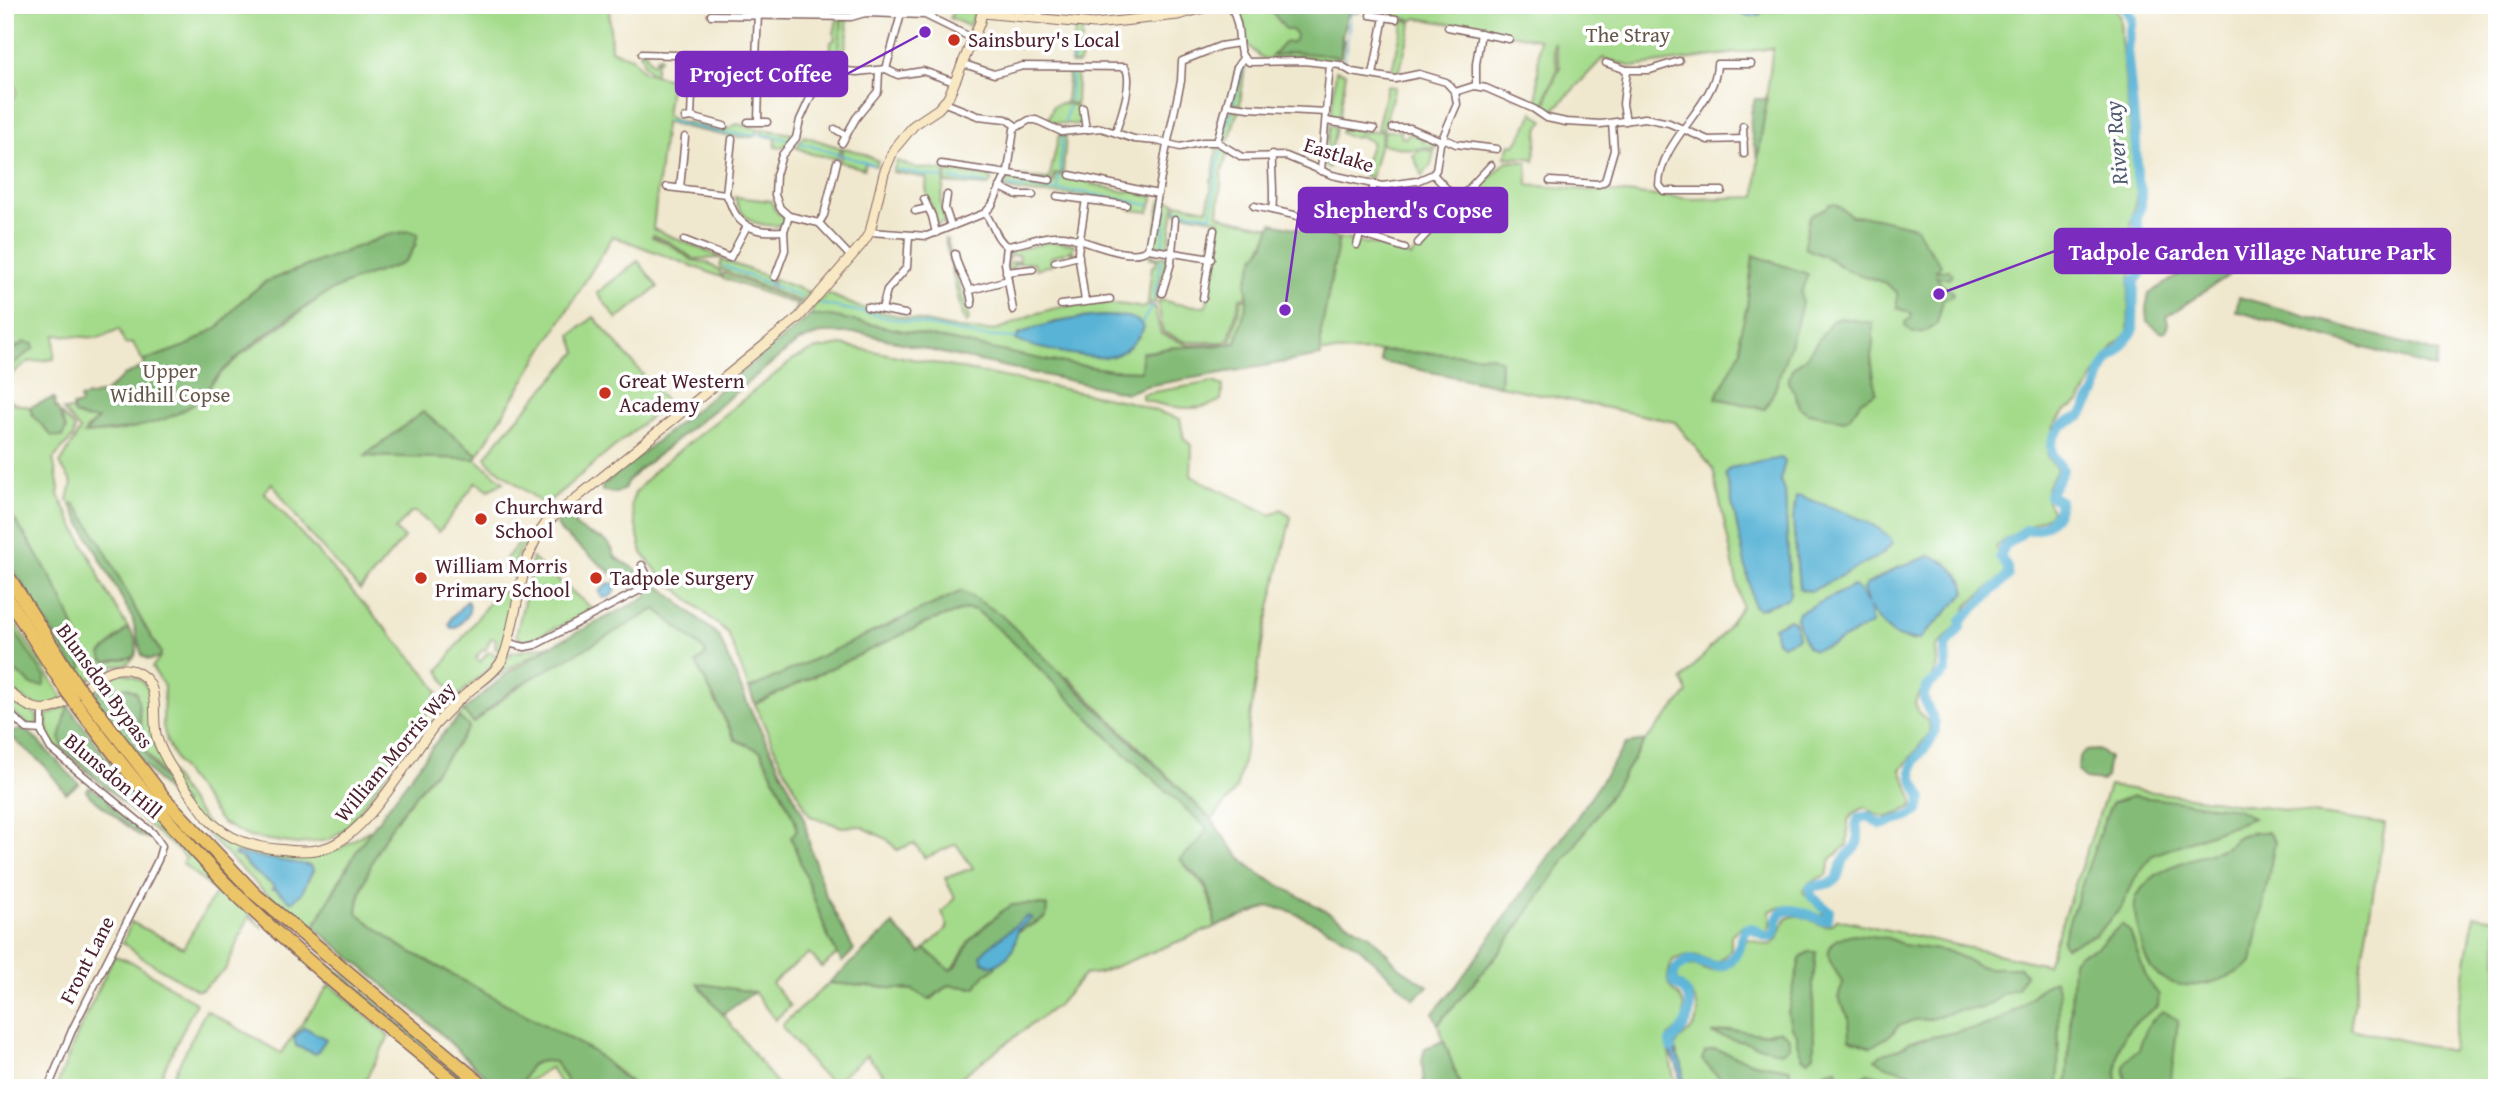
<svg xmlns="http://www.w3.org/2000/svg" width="2502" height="1093" viewBox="0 0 2502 1093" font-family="'Gentium Book Plus',serif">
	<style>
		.green { fill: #a4db8b; stroke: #777d5b; stroke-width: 2; fill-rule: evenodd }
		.forest { fill: #83bb77; stroke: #666d51; stroke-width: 2 }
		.water { fill: #59b3d6; stroke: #526980; stroke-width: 2 }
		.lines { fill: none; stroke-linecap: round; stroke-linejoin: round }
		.stream { stroke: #59b3d6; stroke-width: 2 }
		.river { stroke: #59b3d6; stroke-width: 10 }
		.street-casing { stroke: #846564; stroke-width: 9 }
		.secondary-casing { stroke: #846564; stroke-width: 11 }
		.highway-casing { stroke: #846564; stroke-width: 15 }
		.street { stroke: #fff; stroke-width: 6 }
		.secondary { stroke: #f8e8c3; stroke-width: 9 }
		.highway { stroke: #edc569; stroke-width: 12 }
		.highway-bridge-casing { stroke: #846564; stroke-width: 15; stroke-linecap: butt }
		.highway-bridge { stroke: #edc569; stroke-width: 12 }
		.poi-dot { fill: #c8321e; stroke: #fff; stroke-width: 2.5 }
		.labels { text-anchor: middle; stroke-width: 7; stroke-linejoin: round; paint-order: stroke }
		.park-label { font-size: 21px; fill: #655748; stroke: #fff }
		.poi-label { font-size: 21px; fill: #4a1f2b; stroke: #fff; text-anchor: start }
		.street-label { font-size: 21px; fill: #4a1f2b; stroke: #fff }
		.water-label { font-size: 23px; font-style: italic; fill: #505a6f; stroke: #fff }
		.leader { fill: none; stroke: #7b2cbf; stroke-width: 2.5 }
		.callout-dot { fill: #7b2cbf; stroke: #fff; stroke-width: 2.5 }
		.callout { fill: #7b2cbf; stroke: #7b2cbf; stroke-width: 2.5 }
		.callout-label { font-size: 23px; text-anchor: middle; font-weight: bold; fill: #fff }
	</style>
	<rect width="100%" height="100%" fill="#fff"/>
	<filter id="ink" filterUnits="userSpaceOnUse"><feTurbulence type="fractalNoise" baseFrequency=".0143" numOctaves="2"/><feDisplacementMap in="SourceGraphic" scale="14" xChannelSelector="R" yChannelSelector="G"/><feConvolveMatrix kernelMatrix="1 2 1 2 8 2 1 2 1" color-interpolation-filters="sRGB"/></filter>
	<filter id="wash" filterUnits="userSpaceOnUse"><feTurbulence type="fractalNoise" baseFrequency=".00686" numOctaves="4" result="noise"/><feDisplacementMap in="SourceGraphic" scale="28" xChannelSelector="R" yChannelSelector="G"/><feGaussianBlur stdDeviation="1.57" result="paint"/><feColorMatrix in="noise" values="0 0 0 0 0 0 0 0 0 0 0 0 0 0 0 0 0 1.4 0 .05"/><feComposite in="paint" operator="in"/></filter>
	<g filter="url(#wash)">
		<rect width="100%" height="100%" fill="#f0e8ce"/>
		<g class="green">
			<path d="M5 5H609L611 50 632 57 644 72 652 74 644 65 640 51 644 50 651 62H655L656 58 660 56V60H657L654 75 671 79 666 116 682 123 690 122 716 130 728 129 737 124 760 129 753 137H732L665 123 653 229 723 258 694 259 669 242 653 235 652 237 670 245 692 260 708 263 720 271 721 277 613 236 478 455 423 413 365 456 476 459 504 482 489 490 476 482 439 532 416 512H411L395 530 404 538 360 590 306 530 272 483 264 492 427 675 438 692 421 724 349 826 329 840 297 844 249 837 222 823 178 764 167 742 163 726 164 686 152 667 160 657 161 652C127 604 112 551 74 504L71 505 68 500 72 483 60 464 80 430 63 410H73L74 414 98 418 86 430 85 434 120 431 172 416 190 407 224 370 241 355 321 297 345 283 401 264 408 258 416 245 409 231 388 235 265 282 238 304 221 325 188 345 143 361 133 343 125 344 119 329 98 338 55 335 54 359 28 362 5 379V370L17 345 5 362V351L10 340H5V100L15 97C17 91 17 87 12 82L5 85Z"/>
			<path d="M956 5H975L974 15 969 26 950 18Z"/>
			<path d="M1141 5H1183V6L1178 11 1173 9 1135 13Z"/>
			<path d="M1236 5H2114L2120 18 2121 40 2137 194 2131 222 2134 265 2129 283 2128 332 2114 346 2092 380 2081 401 2065 411 2054 426 2047 456 2057 470C2048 485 2040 493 2052 510L2050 515 2007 538 1996 547 2004 569V576L1968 605 1960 622 1936 648C1936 653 1938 660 1937 665 1933 689 1896 698 1929 722L1930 732 1901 770 1913 798V806C1889 818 1888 823 1865 807L1855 812 1848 820 1847 845 1831 859 1827 874C1819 880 1807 880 1803 892L1822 909 1823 914 1819 915C1801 908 1788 902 1770 911 1770 919 1773 928 1765 932 1750 923 1743 921 1731 936V949C1714 974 1711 955 1690 955 1684 955 1679 958 1673 960 1658 995 1680 985 1684 1008 1685 1013 1683 1020 1682 1025L1668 1037 1667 1043 1676 1088H1461L1438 1024 1500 952 1609 797 1645 741 1688 693 1682 680 1720 637 1742 606 1713 469 1675 422 1500 386 1501 361 1491 356 1380 351 1321 352V332L1339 238 1380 246 1411 257 1507 161 1527 162 1528 185 1694 199 1756 197 1758 158 1773 48 1632 67 1603 58 1551 113 1545 109 1549 92 1560 67 1554 42 1553 49 1558 69 1548 91 1544 107 1537 104 1539 39 1417 18 1414 20 1374 14 1373 11 1359 9 1358 13H1347L1342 38 1344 40 1341 57 1334 62 1299 56 1268 60 1260 57 1246 43 1244 25ZM1781 472 1780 481 1785 492 1790 594 1759 609 1754 606 1726 474ZM1796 497 1799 587 1793 520ZM1930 556 1920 639 1911 641 1892 633 1866 585 1899 567ZM1789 619 1795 624 1798 637 1777 641 1774 627Z"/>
			<path d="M1078 6 1076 16 1046 15 1043 12V8Z"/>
			<path d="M837 19H841V37L835 65 830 64 831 42 835 39 834 34Z"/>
			<path d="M842 19H847L848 34 841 66 837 65Z"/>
			<path d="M1404 20 1412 22 1399 73 1395 75 1391 74Z"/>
			<path d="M1082 28V42H1077L1076 47 1082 48 1080 61 1078 64H1071L1075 30Z"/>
			<path d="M1245 65 1240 105 1233 103 1231 99 1240 66Z"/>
			<path d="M1336 70 1346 73 1339 119 1331 117Z"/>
			<path d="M1069 71 1077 73 1076 104 1066 102Z"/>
			<path d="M1387 86 1395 87 1383 130 1377 129Z"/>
			<path d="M1061 103 1076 106 1080 114 1081 125 1047 122 1053 106Z"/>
			<path d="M1233 110 1239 111C1232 121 1234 132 1228 141L1221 136 1228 112Z"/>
			<path d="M1533 112 1544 121 1539 127 1534 161 1530 158 1505 157 1510 144 1515 145 1526 128Z"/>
			<path d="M1330 125H1333L1336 128 1332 147 1334 148 1329 168 1324 165Z"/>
			<path d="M1344 127 1363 132 1383 131 1371 178 1364 176 1368 165 1365 163 1372 142 1360 136 1356 138 1341 133Z"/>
			<path d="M762 129 793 134C791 143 785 149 775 147L776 138 762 135Z"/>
			<path d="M1385 131H1401V137L1406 138 1409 132 1410 134 1422 138 1421 141 1424 142 1426 138 1433 141 1435 149 1425 147 1413 150 1381 144Z"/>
			<path d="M1059 135 1066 136 1063 173 1054 174 1052 182 1009 178 1010 176 1049 179Z"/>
			<path d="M804 136 841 148 837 159 811 154 796 147Z"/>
			<path d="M1217 147 1228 152 1222 172 1218 214 1226 218 1271 227C1262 251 1245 269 1247 296L1240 298 1229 339 1225 342H1186L1163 332 1158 304 1160 300 1177 304 1205 307 1207 304 1220 220 1176 212 1177 203 1207 209 1211 190V179L1213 178Z"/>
			<path d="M843 148 860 152 878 161 876 166 865 163 864 169 840 162Z"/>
			<path d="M1421 149 1434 151 1431 165 1422 176 1413 155Z"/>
			<path d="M897 161 913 167 946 171 941 203 945 222 937 225C934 205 923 198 927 178L893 172Z"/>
			<path d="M947 171 990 177 992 180 988 186 945 183Z"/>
			<path d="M1058 174 1090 182 1091 184C1105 187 1114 189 1127 192L1130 190 1149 196 1152 195 1153 199 1149 212 1132 210 1135 208V205C1115 202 1095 197 1075 195 1050 193 1027 196 1003 187L1008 180 1052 184 1055 182V176Z"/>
			<path d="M735 197 771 201 775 210 785 219 782 225C759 227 741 222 735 197Z"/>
			<path d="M1161 200 1175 202 1168 249 1153 244C1159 229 1156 214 1161 200Z"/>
			<path d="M945 239 947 240 969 320 966 323 962 316Z"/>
			<path d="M1050 242 1074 244 1072 251 1076 254 1072 256 1070 251 1051 257 1052 265 1036 269 1034 262 1014 264 1013 269 1008 270 1007 263 1020 261 1019 255 1009 256V259H1007L1009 250C1023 250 1036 244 1050 242Z"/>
			<path d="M1150 253 1157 258 1167 256 1155 303 1148 302 1152 266 1156 265 1157 259 1150 258Z"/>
			<path d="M722 260 772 278 768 289 721 269 720 266Z"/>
			<path d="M638 261 658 287 617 319 597 293Z"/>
			<path d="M723 273 801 304 793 313 797 305 723 278Z"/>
			<path d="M774 279 808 292H809L802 302 771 290Z"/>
			<path d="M829 294 858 307 872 310C903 316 965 335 994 330 1010 327 1023 317 1038 313 1071 302 1110 301 1143 308L1148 305 1154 306 1161 334 1188 345 1228 344 1231 341 1241 302 1242 299H1248L1236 343C1214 347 1192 346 1169 348 1160 349 1153 353 1143 352L1141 371 1112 370 1050 361 830 316H810L815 304ZM1102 316 1128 317 1109 357 1056 350 1016 340 1019 334 1055 322Z"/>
			<path d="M594 317 667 403 547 503H542L490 464 486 457 499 439 577 352 571 335Z"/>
			<path d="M842 345 1129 402 1180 419 1184 439 1192 446 1191 476 1271 515 1281 509 1291 517 1263 638 1243 762 1236 789 1212 820 1068 677 1065 678 963 592 749 689 728 633 660 575 642 553 631 504 635 493 655 470 794 359 813 350Z"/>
			<path d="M1213 382 1223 386 1221 400C1200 414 1165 407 1142 399V394Z"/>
			<path d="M5 398 16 404 30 407 33 416 66 429 60 413 75 428 73 437 53 459 59 488 58 495 97 570 102 584 128 628 114 640 107 662 134 657 127 664 115 666 83 683 73 667 78 672 82 668 81 646 73 626 32 545 5 506Z"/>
			<path d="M524 533 528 535C525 545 524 544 519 551 514 558 515 569 511 576L512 572 503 562 522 539 519 536 520 534Z"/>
			<path d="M521 554 523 555 506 642 501 649 497 650 495 647 496 639 491 638 485 651 483 649 476 658 480 662 488 653 492 652 497 657 496 662 458 696C447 691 444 680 439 670L499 589 509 596Z"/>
			<path d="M532 558 594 610 530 640 523 641 516 635 531 572Z"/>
			<path d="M5 607 63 698C38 716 24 700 5 682V662L32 685 44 677 5 616Z"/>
			<path d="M656 608 704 650 707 654 696 663 735 740 760 750 795 820 797 830 791 837 829 939 837 954 822 967 809 953 772 983 790 1006 775 1020 754 992 723 1014 780 1088H620L631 1084V1082L594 1052 398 945 357 913C358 898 363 886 368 872 391 810 434 780 468 727L459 717 463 711 474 723C526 674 593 643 656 608Z"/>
			<path d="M966 609 976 610 1011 640 1118 747 1207 828 1188 870C1208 886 1214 903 1215 927L1099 973 1084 975 1059 1004 946 1088H895L867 1055 833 1083 817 1070 783 1028V1024L829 983 913 990 931 1000 948 985 975 988 984 975 993 970 995 965 1012 952 1017 931 1035 924 1047 906C1017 900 991 916 971 939 962 949 961 963 949 970L925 949 948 927 942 912 955 898 945 878 973 868 956 844 925 858 914 843 897 850 887 839 860 826 842 827 810 816 777 754 755 704 933 620Z"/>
			<path d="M551 645 501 673 477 692 499 671 511 653Z"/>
			<path d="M122 673C135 675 143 680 150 692L153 739 157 750C167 770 203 823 220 837 242 854 298 861 325 854 342 850 356 837 372 829L346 868 314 927 263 891 180 807 184 804 145 750 136 692 111 688 98 692 88 691 109 676ZM236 853 245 856 313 870 301 894 290 900 276 889H272L274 886 252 870Z"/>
			<path d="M5 695C15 702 31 709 38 717L36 726H30L5 706Z"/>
			<path d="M68 705 62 746 110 791 50 741 46 716Z"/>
			<path d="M2109 786 2385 824 2350 1029 2451 1051 2474 916 2497 919V1088H1686L1675 1046C1679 1038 1685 1036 1691 1030 1706 1013 1694 991 1678 981L1677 975 1682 967 1694 965 1708 971 1723 970 1733 964 1747 939C1756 938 1763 949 1773 943 1785 936 1778 915 1797 916 1813 916 1822 935 1838 919L2047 965Z"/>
			<path d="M128 808 139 817 149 818 151 814 263 928 249 916 226 969 202 989 197 990 144 959 123 943 131 922 183 948 216 892 182 863 186 858 182 854Z"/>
			<path d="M114 956 132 962 196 1003 155 1088H56L77 1035Z"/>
			<path d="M325 964 345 976 480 1088 431 1055 470 1088H468L333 974Z"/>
			<path d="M330 984 389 1036 361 1088H167L206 1010 281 1053Z"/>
			<path d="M545 1060 555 1062 571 1088H562L551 1067 523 1085C525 1068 530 1064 545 1060Z"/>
		</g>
		<g class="forest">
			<path d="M1276 6 1349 11 1342 34 1341 57 1294 52 1272 56 1285 42 1290 43 1295 40 1296 35 1292 30H1286L1270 9Z"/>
			<path d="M1755 99H1767L1758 158C1751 138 1747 119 1755 99Z"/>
			<path d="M1830 204H1835L1852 216 1872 217 1916 227C1918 234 1935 258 1941 264L1936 271 1949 270 1952 275 1949 279 1936 276 1941 284 1953 292 1952 296 1943 300 1937 324 1923 332 1913 333 1905 326V322L1911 318V313L1897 308V292L1885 283 1846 270 1830 259 1805 248C1804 242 1808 223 1810 216 1816 210 1825 212 1830 204Z"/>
			<path d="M1272 223 1339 238 1321 332V356L1146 386 1127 393 937 352 862 333H823L799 341 639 470 627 482 624 489 616 493 602 491V486L810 316H830L1050 361 1112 370 1141 371 1142 352C1153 353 1160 349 1169 348 1192 346 1213 347 1236 343L1248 299 1246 284 1255 257 1265 244Z"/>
			<path d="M410 231 418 234C415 247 411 256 401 264 374 274 347 281 322 296 291 315 250 344 224 370 211 381 201 400 187 408 157 427 119 431 84 434L98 419H85L74 414 73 406 81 404 80 398 104 393 125 375 145 366 143 361 188 345 221 325 238 304 265 282 388 235Z"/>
			<path d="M1753 255 1808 274 1801 292 1802 303 1795 330 1775 389 1765 409 1716 398 1741 350 1740 334 1747 306Z"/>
			<path d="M2228 265V276L2166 317 2168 323 2166 331 2161 332 2147 321 2146 308 2149 294 2180 274 2207 272Z"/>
			<path d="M2239 297 2439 353 2435 368 2236 311Z"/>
			<path d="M1840 318 1873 323V343L1871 357 1876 392 1861 401 1849 418 1844 420 1808 413 1799 407 1795 394 1788 382 1792 369 1807 356 1832 321Z"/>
			<path d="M25 342 33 344 34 348 5 370C5 358 14 347 25 342Z"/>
			<path d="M1380 351 1491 356 1501 361 1500 386 1381 362Z"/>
			<path d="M54 398 55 406 58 410 66 429 62 437 52 436 33 416 30 407Z"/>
			<path d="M423 412 478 455 476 459 364 456Z"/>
			<path d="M74 503C112 551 127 604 161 652L160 657 150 660 142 656 132 617 71 505Z"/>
			<path d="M5 506C34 548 82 617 82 668L79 672 73 667 5 556Z"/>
			<path d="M569 514 575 516V525C594 543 608 531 615 557L638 571 639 583 632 590 562 533 557 525 560 518Z"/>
			<path d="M656 583 719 636 749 707 803 814 810 847 825 894 854 950 842 962 829 939 791 837 797 830 795 820 761 751 736 740 696 663 706 654 704 650 656 609 520 685 499 700 474 723 463 711 509 672 558 642 647 597V592Z"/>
			<path d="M962 591 999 613 1212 820C1226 841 1239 859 1259 874L1371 936 1400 968 1428 986 1414 999 1359 947 1334 932 1290 911 1270 906 1215 927C1214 911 1212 891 1200 879 1193 872 1186 868 1180 859L1199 842 1207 828 1118 747 1011 640 976 610 966 609 933 620 755 704 749 689Z"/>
			<path d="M5 616 45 677V683L43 686 32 685 5 662Z"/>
			<path d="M128 628C135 636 140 647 134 657L107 662 103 660 101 654Z"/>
			<path d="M126 687 136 692C142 710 137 731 144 749 151 766 172 789 184 804L183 807H180L148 769 88 691 98 692Z"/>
			<path d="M68 705 113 767 151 814 149 818 144 819 128 808 62 746 60 739Z"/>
			<path d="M459 717 469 727C435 780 391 810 368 872 363 886 357 898 357 913L398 945 594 1052 631 1084 620 1088H571L555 1062C529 1058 528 1067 521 1088H498L428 1022 314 927 360 845 437 741Z"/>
			<path d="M21 728 33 736 79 784 66 793 44 765 9 735Z"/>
			<path d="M1645 741 1609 797 1500 952 1438 1024 1433 1013 1456 986 1575 820 1626 744Z"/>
			<path d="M2099 750 2109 757 2106 777 2102 781 2085 779 2078 771 2079 757 2085 751Z"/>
			<path d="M90 787 106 797 110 805 151 839 140 836 90 796 86 791Z"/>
			<path d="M2134 796 2237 809 2253 818 2153 855 2137 875 2121 908 2096 935 2065 947 2062 942 2104 821 2112 803Z"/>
			<path d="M2256 832H2268L2275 842 2252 962C2228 983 2175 999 2151 968 2144 959 2142 943 2139 933 2136 922 2132 906 2137 896 2152 866 2196 859 2224 848 2230 845 2232 842 2236 838 2241 834 2250 833 2256 832Z"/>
			<path d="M1029 904 1047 906 1046 917 1006 938 995 968 984 975 975 988 948 985 929 1000 913 990 829 983 893 925 921 953 925 949 950 970 957 965 970 940 1001 912 1012 905Z"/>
			<path d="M2122 924 2130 932 2147 979 2159 995 2158 1006C2120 1031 2115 1043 2117 1088H2067L2073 961 2080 954 2096 948Z"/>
			<path d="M1854 934 1888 938 1904 945 1951 952 1978 966 1989 968H2020L2025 974 2017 989 2001 994 1995 1001 1982 1008 1956 1011 1931 1019 1914 1020 1898 1026 1893 1033 1871 1047 1850 1039 1849 1018 1838 998 1843 983C1839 976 1833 968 1830 961 1824 944 1840 936 1854 934Z"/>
			<path d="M1808 952H1816L1813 984 1814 1055 1808 1060 1803 1058 1797 1044V1034L1791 1027 1788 1013 1800 959Z"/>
			<path d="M2055 980 2059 993 2058 1088H1929C1914 1065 1895 1075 1875 1059 1885 1050 1900 1053 1909 1042L1989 1025C1998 1021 2020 1008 2027 1001 2036 992 2043 985 2055 980Z"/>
			<path d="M697 983 754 992 722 1014Z"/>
			<path d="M371 1003 419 1038 478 1088H470L372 1007Z"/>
			<path d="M2163 1011 2178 1020 2170 1088H2128C2122 1068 2120 1061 2139 1050 2143 1034 2149 1020 2163 1011Z"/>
			<path d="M1731 1030C1742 1030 1751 1033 1761 1034 1768 1034 1773 1030 1779 1031 1785 1033 1785 1034 1789 1038V1047L1781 1052 1712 1034Z"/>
			<path d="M1444 1041 1461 1088H1424L1422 1060 1425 1048Z"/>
			<path d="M1715 1049 1754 1063 1790 1069 1788 1088H1750L1727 1085 1702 1060 1705 1052Z"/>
			<path d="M1837 1069 1843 1088H1812L1816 1078 1827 1071Z"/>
			<path d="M1867 1073 1879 1076 1885 1081 1897 1080 1913 1086 1862 1088 1860 1078Z"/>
		</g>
		<g class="water">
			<path d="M1699 5H1764L1766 8 1759 15 1749 16 1737 12 1711 11Z"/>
			<path d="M1102 316 1128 317 1137 320 1144 327C1139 340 1123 355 1108 357 1091 359 1030 348 1016 340L1019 334C1046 323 1073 318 1102 316Z"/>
			<path d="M1781 458 1785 461 1780 481 1785 492 1790 594 1787 599 1759 609 1754 606 1726 474 1730 468Z"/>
			<path d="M1800 496C1823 505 1883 522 1893 543L1881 555 1812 591 1802 590 1799 587 1793 520 1796 497Z"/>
			<path d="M1930 556C1946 559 1964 576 1966 593L1920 639C1896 643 1880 624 1869 607L1872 624 1832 645 1813 650 1807 646 1796 619 1798 613 1854 586 1859 590 1868 605 1863 589 1866 585 1899 567Z"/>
			<path d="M609 583 616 584 615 592 609 597 602 598 599 592Z"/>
			<path d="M467 601 470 605 468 615 456 628H451L449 624 452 617Z"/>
			<path d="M1790 619 1795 624 1798 638 1782 645 1777 641 1774 627Z"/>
			<path d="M236 853 307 865 312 867 313 870 301 894 291 902 276 889H272L274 886 252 870 242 858 234 855Z"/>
			<path d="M1027 916 1032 918 1017 930C1016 949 1010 958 993 966L983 962 981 956 985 950Z"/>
			<path d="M304 1027 326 1039 316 1054 296 1046 294 1038Z"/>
			<path d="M1673 1037 1676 1041 1674 1051 1682 1064 1684 1088H1680C1679 1080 1680 1071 1676 1063 1671 1052 1662 1048 1673 1037Z"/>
		</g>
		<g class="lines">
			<g class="stream">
				<path d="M1083 9 1084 5"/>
				<path d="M1073 62 1075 50"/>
				<path d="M1344 62 1352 5"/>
				<path d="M1070 100 1072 74"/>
				<path d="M1234 101 1243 67"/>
				<path d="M668 121 722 133 766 135 787 139"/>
				<path d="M1065 121 1068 107"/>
				<path d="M1225 133 1232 111"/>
				<path d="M801 143 874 165"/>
				<path d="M897 170 943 178"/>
				<path d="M1060 171 1062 139"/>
				<path d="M950 179 987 184"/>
				<path d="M1008 187 1083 192 1149 205"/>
				<path d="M1058 189 1059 176"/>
				<path d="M1162 208 1167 209 1163 245"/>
				<path d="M1177 210 1212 216 1216 175 1221 152"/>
				<path d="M724 266 802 297"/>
				<path d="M1154 298 1161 260"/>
				<path d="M821 304 979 336 1016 338"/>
				<path d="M1142 323 1152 305"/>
			</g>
			<path class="river" d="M1671 1048 1670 1042C1683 1032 1694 1014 1688 997 1686 989 1677 987 1673 981 1672 970 1682 962 1692 960 1700 961 1707 965 1715 966 1734 968 1741 944 1745 929L1752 928 1765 936 1771 937C1777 931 1776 929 1777 921 1782 900 1809 915 1822 920L1827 919 1829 911 1811 896 1810 888C1817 884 1824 886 1832 882 1840 878 1839 870 1842 863 1846 854 1857 850 1858 839 1858 831 1854 827 1859 818L1869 816 1881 825 1908 817 1918 811 1922 798C1920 791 1914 785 1913 778 1907 756 1932 749 1935 730 1937 715 1918 703 1926 689 1931 680 1941 678 1946 670L1945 647 1960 628 1961 621 2008 576V568L2000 557 2005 546 2026 530C2042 532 2060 517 2060 501L2049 495 2063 470 2052 454 2051 445 2054 436 2063 425 2081 416 2096 391 2101 373 2108 360 2117 352 2133 331 2134 282 2143 270 2144 250 2136 218 2141 206V190L2137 178 2136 141 2127 49 2132 19 2123 5"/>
		</g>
	</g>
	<g filter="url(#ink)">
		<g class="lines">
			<g class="street-casing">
				<g id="street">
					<path d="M1039 5 1040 18"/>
					<path d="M901 14 886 69 898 75 923 71 954 82"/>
					<path d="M711 15 851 17 865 13 925 15 972 38"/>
					<path d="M1370 15 1384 17 1373 75"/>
					<path d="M1384 17 1396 19"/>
					<path d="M1448 27 1509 39"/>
					<path d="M642 54 800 59 810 62 819 71"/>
					<path d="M756 59 758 14"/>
					<path d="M961 63 994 74 1023 66 1125 67C1134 81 1121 116 1116 131"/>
					<path d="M1606 63 1627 70 1623 104 1626 121"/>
					<path d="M1627 70H1650L1679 61"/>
					<path d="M1476 86V64L1481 33"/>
					<path d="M1455 92 1474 86 1486 88 1534 109 1547 118 1566 122 1601 124 1645 118 1669 123 1708 140 1744 139"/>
					<path d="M945 103 978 116 1006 119 1016 126"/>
					<path d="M1227 105 1249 108 1326 112"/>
					<path d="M1083 108 1086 130"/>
					<path d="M691 117 692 92 698 76V57"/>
					<path d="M685 118 691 117 724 126"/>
					<path d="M758 121 759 87 765 76 767 59"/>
					<path d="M1326 121 1374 129"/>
					<path d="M748 122H767"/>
					<path d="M1743 126 1744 154"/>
					<path d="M1393 128H1410L1442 141"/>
					<path d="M835 129 845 135"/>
					<path d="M1443 138 1456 144 1497 149"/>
					<path d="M1217 142 1237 67 1243 58"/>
					<path d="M842 143 856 118 878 91 879 71"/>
					<path d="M1272 155C1271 174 1275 192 1272 210"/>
					<path d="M941 164 1050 180"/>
					<path d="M1321 171 1330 64"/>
					<path d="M1433 174 1457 200"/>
					<path d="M1070 175 1158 194"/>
					<path d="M1550 181 1599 184 1605 181 1614 150 1612 123"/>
					<path d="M667 187 726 194C730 200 731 208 736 215 747 232 766 232 784 231"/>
					<path d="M1000 187 1017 195H1033"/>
					<path d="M680 188 685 137"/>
					<path d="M1722 191H1664L1659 185C1660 139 1717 104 1717 64H1751"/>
					<path d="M726 194 732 139"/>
					<path d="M947 195 945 208 951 226"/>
					<path d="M1057 196 1126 205"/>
					<path d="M924 199 932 216 936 233"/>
					<path d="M1254 206 1294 215 1336 230"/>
					<path d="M915 211 928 208"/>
					<path d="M985 213C993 223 996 240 1007 246 1029 243 1050 231 1073 238 1091 243 1133 262 1148 249L1166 150 1181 81 1182 61 1220 46 1239 43"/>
					<path d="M819 223 824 215 837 162"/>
					<path d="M870 232 927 236 985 213 992 205 1008 171 1014 129 1029 120H1036L1062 132 1101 128 1134 139 1157 141 1180 147 1203 142H1217L1242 157 1286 156 1332 175 1382 186 1417 181 1433 174 1436 170 1440 144 1457 104 1455 92 1446 82 1419 74 1395 79 1352 72 1340 65 1304 61 1249 62C1237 55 1240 42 1238 29 1237 21 1234 13 1231 5"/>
					<path d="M1360 234 1405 248"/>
					<path d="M684 240 730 258 747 226"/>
					<path d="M1418 243 1491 165"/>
					<path d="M1357 245 1374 185"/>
					<path d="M1148 249 1211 259"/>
					<path d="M955 254C958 274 970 281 972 304"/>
					<path d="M851 257 819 223 789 216 780 208 775 195 776 175 782 155 796 138 800 120 812 94 814 77 819 71 827 69 857 72 886 69"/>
					<path d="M1055 262 1079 256"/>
					<path d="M1006 272 1033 269"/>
					<path d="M775 277 785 250 784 231 789 216"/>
					<path d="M1008 280 1013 310"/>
					<path d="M971 290 1008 280 1005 263 1007 246"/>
					<path d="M1162 293 1171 263 1175 220"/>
					<path d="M1203 298 1214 230"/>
					<path d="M1085 301 1078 252 1086 199"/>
					<path d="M1061 305 1110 299"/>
					<path d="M867 307 905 314"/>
					<path d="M882 309 887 290 907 267 909 235"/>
					<path d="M508 643 525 647 535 645 640 590 646 585 649 579 642 565"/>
					<path d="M42 709V733L51 749 153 833 162 846 158 860 73 1028 48 1088"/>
					<path d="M5 710 27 729 42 730"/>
				</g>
			</g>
			<g class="secondary-casing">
				<g id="secondary">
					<path d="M983 13 1094 24 1178 15 1215 5"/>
					<path d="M5 688C13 695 22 704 31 707 70 723 95 656 134 671 164 683 150 714 157 738 166 767 192 795 209 820 229 839 249 846 276 849 294 851 311 853 328 847 369 832 408 758 436 724 445 714 455 703 466 694 477 684 493 675 501 662 508 649 510 634 513 621 521 587 525 549 547 522L799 317 862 244 870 232 884 173 894 149 914 125 938 109 948 98 980 22 983 5"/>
				</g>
			</g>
			<g class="highway-casing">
				<g id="highway">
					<path d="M5 571 77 686"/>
					<path d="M5 594 68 693"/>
					<path d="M85 695 166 800 255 894 486 1088"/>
					<path d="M74 701C124 768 176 834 235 893 306 963 385 1025 462 1088"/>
				</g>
			</g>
			<use href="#street" class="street"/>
			<use href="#secondary" class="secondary"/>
			<use href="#highway" class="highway"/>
			<g class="highway-bridge-casing">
				<g id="highway-bridge">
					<path d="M77 686 85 695"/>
					<path d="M68 693 74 701"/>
				</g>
			</g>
			<use href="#highway-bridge" class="highway-bridge"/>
		</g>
	</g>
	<g class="poi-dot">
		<circle cx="954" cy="40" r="7"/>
		<circle cx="605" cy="393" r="7"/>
		<circle cx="481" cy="519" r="7"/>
		<circle cx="421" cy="578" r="7"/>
		<circle cx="596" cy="578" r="7"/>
	</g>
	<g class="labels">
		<g class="park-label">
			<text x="1628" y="42">The Stray</text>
			<text x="170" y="378">Upper<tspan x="170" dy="24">Widhill Copse</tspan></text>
		</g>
		<g class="poi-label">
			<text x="968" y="47">Sainsbury's Local</text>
			<text x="619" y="388">Great Western<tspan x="619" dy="24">Academy</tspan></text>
			<text x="495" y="514">Churchward<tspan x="495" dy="24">School</tspan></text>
			<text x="435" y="573">William Morris<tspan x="435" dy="24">Primary School</tspan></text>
			<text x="610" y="585">Tadpole Surgery</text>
		</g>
		<g class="street-label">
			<text transform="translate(1339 155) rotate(18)" y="7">Eastlake</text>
			<text transform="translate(105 686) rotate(54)" y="7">Blunsdon Bypass</text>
			<text transform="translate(395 752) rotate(-50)" y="7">William Morris Way</text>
			<text transform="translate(113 776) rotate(40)" y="7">Blunsdon Hill</text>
			<text transform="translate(87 960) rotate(-63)" y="7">Front Lane</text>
		</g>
		<g class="water-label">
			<text transform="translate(2116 143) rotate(-95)" y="8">River Ray</text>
		</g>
	</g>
	<path class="leader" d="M925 32L847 74M1285 310L1299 210M1939 294L2055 251"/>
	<g class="callout-dot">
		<circle cx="925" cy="32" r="7"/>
		<circle cx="1285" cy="310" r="7"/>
		<circle cx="1939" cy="294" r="7"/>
	</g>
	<g class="callout">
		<rect x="676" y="52" width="171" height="44" rx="7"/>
		<rect x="1299" y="188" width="208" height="44" rx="7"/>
		<rect x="2055" y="229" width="395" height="44" rx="7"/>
	</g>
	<g class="callout-label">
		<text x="761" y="82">Project Coffee</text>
		<text x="1403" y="218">Shepherd's Copse</text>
		<text x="2252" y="260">Tadpole Garden Village Nature Park</text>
	</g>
	<rect width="2502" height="1093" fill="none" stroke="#fff" stroke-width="28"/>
</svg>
